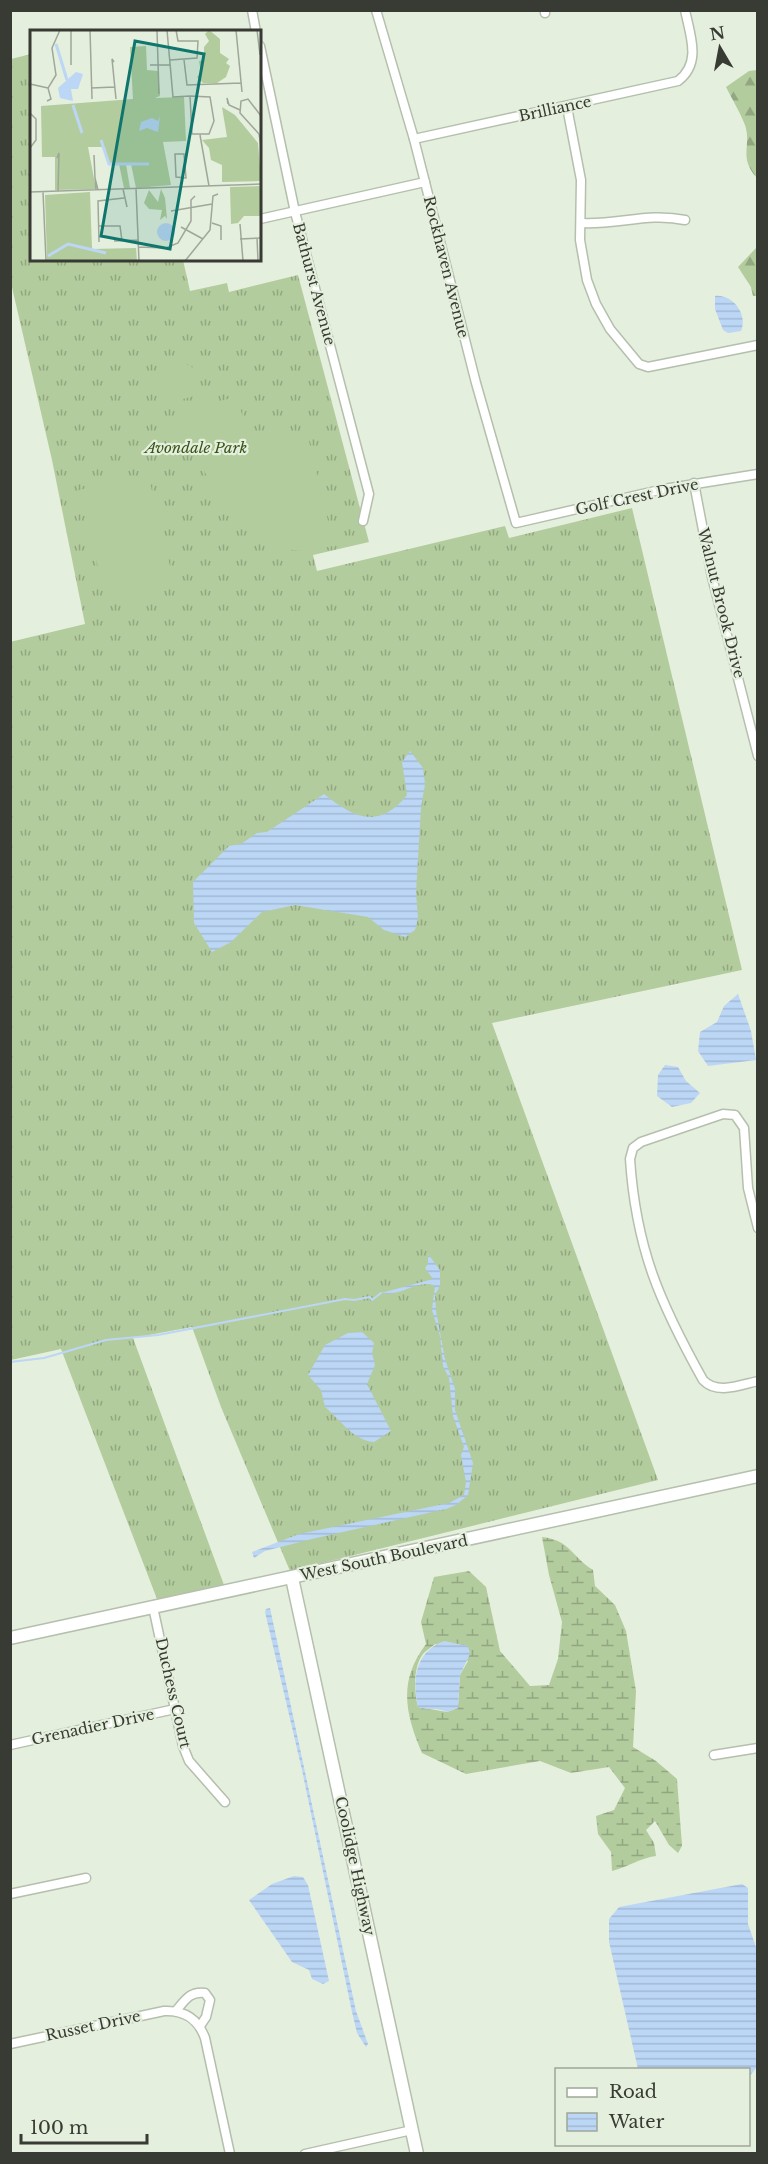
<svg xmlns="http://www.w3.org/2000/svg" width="768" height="2164" viewBox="0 0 768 2164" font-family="'Libre Baskerville',serif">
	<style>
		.grass { fill: url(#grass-tufts) }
		.forest { fill: url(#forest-firs) }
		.wetland { fill: url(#wetland-marsh); fill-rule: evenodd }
		.pitch { fill: #b2cc9d }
		.water { fill: url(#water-rules) }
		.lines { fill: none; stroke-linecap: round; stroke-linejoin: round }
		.stream { stroke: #bcd6f6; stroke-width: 2 }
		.street-casing { stroke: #b5bfad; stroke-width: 11 }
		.secondary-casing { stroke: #b5bfad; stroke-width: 15 }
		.street { stroke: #fff; stroke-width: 8 }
		.secondary { stroke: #fff; stroke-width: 12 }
		.labels { text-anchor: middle; stroke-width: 4.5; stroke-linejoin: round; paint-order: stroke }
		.street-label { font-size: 15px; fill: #373b33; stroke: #e5efdd }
		.park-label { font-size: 15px; font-style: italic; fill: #375416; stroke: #e5efdd }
		.inset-river { fill: none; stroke: #bcd6f6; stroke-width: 3 }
		.inset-road { fill: none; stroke: #9fa799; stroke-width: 1.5 }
		.view { fill: #0f766e; fill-opacity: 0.15; stroke: #0f766e; stroke-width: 3 }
		.inset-edge { fill: none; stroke: #373b33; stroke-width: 3 }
	</style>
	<defs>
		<pattern id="grass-tufts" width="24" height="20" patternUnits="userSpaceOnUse" patternTransform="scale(1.5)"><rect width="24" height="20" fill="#b2cc9d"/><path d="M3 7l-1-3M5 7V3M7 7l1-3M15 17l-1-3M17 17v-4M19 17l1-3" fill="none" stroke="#92a781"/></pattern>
		<pattern id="forest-firs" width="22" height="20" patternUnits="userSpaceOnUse" patternTransform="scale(1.5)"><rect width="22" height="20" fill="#b2cc9d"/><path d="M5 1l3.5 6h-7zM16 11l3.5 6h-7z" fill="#92a781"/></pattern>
		<pattern id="wetland-marsh" width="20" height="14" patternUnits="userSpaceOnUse" patternTransform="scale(1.5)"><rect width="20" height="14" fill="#b2cc9d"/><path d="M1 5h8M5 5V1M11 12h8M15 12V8" fill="none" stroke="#92a781"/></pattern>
		<pattern id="water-rules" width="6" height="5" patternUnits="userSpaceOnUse" patternTransform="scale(1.5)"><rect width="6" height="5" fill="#bcd6f6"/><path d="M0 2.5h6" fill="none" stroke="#a2b9d3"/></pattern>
	</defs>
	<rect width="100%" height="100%" fill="#e5efdd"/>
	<path class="grass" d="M31 54 32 260H183L190 291 227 283 229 292 298 275 369 542 313 555 317 571 505 526 509 538 632 508 742 970 492 1023 658 1480 290 1571 221 1407 192 1327 133 1338 224 1585 157 1599 61 1349 11 1360 10 642 85 624 52 460 11 283V59Z"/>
	<g class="forest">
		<path d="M757 70H758L757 178C738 157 752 146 745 125 740 112 732 99 726 87L749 71Z"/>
		<path d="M757 247V296H753L751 287 738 267Z"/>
	</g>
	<path class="wetland" d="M542 1537C570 1540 572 1557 593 1570L595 1586 615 1605 626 1631 636 1691 633 1747 656 1761 677 1779 682 1846 678 1853 669 1845 655 1821 646 1830 654 1843 656 1856C640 1858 628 1867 612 1871L611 1852 598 1834 596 1816 614 1810 625 1788 609 1767 571 1773 540 1761 466 1774 422 1753C405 1713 398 1681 426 1644L421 1622 434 1577 469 1571 486 1587 500 1651 530 1686 549 1685 558 1659 562 1622 549 1575ZM435 1644 468 1661 460 1675 458 1708 447 1712 418 1707C414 1692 413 1667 423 1654 426 1650 432 1647 435 1644Z"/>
	<g class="pitch">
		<path d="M191 364 198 395 160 405 152 373Z"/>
		<path d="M237 396 249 440 206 452 205 448 173 457 163 419Z"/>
		<path d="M300 431 308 437 334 546C324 547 312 551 302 551 247 548 218 504 199 459Z"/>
		<path d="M148 474 175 587 107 603 79 490Z"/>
	</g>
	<g class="water">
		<path d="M715 296C733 294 748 315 741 331L728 333 723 330 715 309Z"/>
		<path d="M410 751 423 768 425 784 421 808 416 893 418 918 415 930 405 937 384 930 368 917 295 905 262 912 231 942 212 952 194 923 193 882 229 846 241 844 257 833 267 832 324 794C354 818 379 830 407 795L402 762Z"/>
		<path d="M738 994 751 1031 756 1060 708 1066 698 1051 700 1032 717 1022 724 1006Z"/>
		<path d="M665 1065 678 1067 686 1081 700 1093 691 1103 672 1107 657 1096 658 1075Z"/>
		<path d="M428 1254 440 1270V1286L435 1295 436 1311 445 1359 455 1389V1410L473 1463 468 1495 456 1505 446 1509 316 1538 265 1551 254 1558 252 1552 299 1534 449 1503 464 1495 466 1482 461 1455 464 1447 453 1416 449 1378 443 1366 440 1336 432 1310 435 1286C420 1278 399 1298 381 1293L433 1279 425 1268 428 1264Z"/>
		<path d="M362 1332 374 1343 372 1353 375 1365 367 1384 391 1431 374 1442C352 1440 341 1420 325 1407L321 1390 308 1375 325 1345 348 1333Z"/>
		<path d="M270 1608 356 2011 368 2044 366 2047 357 2033 352 2012 302 1770 265 1612 266 1609Z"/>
		<path d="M444 1641 468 1646 470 1654 460 1675 458 1708 447 1712C437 1707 428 1711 418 1707 412 1679 415 1652 444 1641Z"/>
		<path d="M294 1876 303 1877 308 1885 329 1981 323 1984 312 1979 309 1970 292 1962 249 1900 272 1884Z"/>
		<path d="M742 1884 748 1888V1924L757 1950V2067L749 2077 748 2070 638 2069 609 1942V1919L619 1907Z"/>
	</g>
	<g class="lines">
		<path class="stream" d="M10 1362 44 1358 106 1340 158 1335 345 1299 354 1300 370 1297 372 1300 381 1293"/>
		<g class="street-casing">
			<g id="street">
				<path d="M252 10 256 32"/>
				<path d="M376 10 414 139 476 383 516 523 664 489 758 474"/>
				<path d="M545 10V13"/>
				<path d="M260 46 295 212 369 494 363 521"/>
				<path d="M567 107 581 180 580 240 587 280 596 304 610 329 639 364 648 367 758 345"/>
				<path d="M414 139 678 81C702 63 690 35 685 10"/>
				<path d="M260 219 425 182"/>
				<path d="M581 223C619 225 648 212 685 220"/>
				<path d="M694 483 712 577 758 756"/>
				<path d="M758 1228 748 1188 744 1128 735 1115 723 1114 641 1142 633 1148 630 1159C636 1249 660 1303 703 1380 717 1395 740 1385 758 1381"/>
				<path d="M153 1607 183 1746 189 1761 225 1802"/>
				<path d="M10 1745 175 1709"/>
				<path d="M714 1755 758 1748"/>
				<path d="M10 1894 86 1878"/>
				<path d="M176 2011C185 2000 190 1991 205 1993L210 2000 206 2017 200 2026"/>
				<path d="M10 2044 164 2011C185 2010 198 2019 205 2038L230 2154"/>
				<path d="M305 2154 412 2130"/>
			</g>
		</g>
		<g class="secondary-casing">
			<g id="secondary">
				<path d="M292 1578 417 2154"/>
				<path d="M10 1638 758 1476"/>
			</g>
		</g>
		<use href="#street" class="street"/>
		<use href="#secondary" class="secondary"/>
	</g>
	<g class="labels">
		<g class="street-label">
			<text transform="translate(555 109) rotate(-12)" y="5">Brilliance</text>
			<text transform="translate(446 267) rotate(76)" y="5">Rockhaven Avenue</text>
			<text transform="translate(314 284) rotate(75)" y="5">Bathurst Avenue</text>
			<text transform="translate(637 497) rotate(-12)" y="5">Golf Crest Drive</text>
			<text transform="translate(721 603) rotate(76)" y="5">Walnut Brook Drive</text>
			<text transform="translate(384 1558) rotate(-12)" y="5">West South Boulevard</text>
			<text transform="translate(173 1693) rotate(77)" y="5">Duchess Court</text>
			<text transform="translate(93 1727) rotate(-12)" y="5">Grenadier Drive</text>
			<text transform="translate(355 1866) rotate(78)" y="5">Coolidge Highway</text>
			<text transform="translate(93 2026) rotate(-12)" y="5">Russet Drive</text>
		</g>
		<g class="park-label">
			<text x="196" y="453">Avondale Park</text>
		</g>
	</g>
	<g transform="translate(30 30)">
		<rect width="231" height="231" fill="#e5efdd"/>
		<path d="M116 16 117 40 128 41 130 66 125 68 154 67 156 111 133 112 141 155 106 158 101 134H96L100 158H94L89 134H78L75 117H58L66 159 25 160V127H12L11 76 103 69 100 17ZM60 162 62 219 106 218 107 231H17L15 165Z" fill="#b2cc9d"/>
		<path d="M179 0 190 9V23L199 29 196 33 200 36 196 47 187 53H173L167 47 171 43 169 31 174 30V17L179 11 175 4ZM192 77 205 85 228 113 231 151 192 152V135L181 130 179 118 172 110 197 107ZM231 156V186H214L208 193 201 194 200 157ZM82 219 76 225 79 229 89 223 106 224V231H46L49 221Z" fill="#b2cc9d"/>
		<path d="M131 159 135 168 137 189 135 186 130 190 132 180 119 179 114 173 119 160 128 172Z" fill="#b2cc9d"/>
		<path d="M46 42 53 44 48 59H41L43 71 30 68 28 58ZM130 86 128 102 117 98 109 101 111 92 122 88 128 91ZM127 202a9 9 0 1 1 18 0a9 9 0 1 1-18 0Z" fill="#bcd6f6"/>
		<path class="inset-river" d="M26 14 37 50M43 75 52 103M71 110 79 134H119M18 226 38 214 76 223"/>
		<path class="inset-road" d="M41 0V35M60 0 62 69M127 0 129 64M137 0 143 67 160 66 180 67 184 91 179 104H162L160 66M206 0 212 62M227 0 230 25M140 30 167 28 168 11H148L146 0M154 30 157 55 211 53M84 32 82 29 86 69M120 35H140M0 54 18 58M61 58 85 57M17 71 21 69 18 58 26 45 22 18 30 0M198 74 197 68 199 75 210 80M0 83 6 89V110L0 118M231 86 218 69 211 71 210 83 229 104 231 116M170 105 179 156M145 124H154L156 148 146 147ZM64 125 65 148M27 128 29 123 28 161M106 158 109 231M93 159 97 177M66 160 65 148 68 160M0 162 231 154M13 162 16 231M141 181 182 174M182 193 191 196V210M210 194 213 231M69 196H90L92 211M151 197 173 209M227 208 228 231M210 209 231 208M84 211 108 210M69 212 68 171 94 168M109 217 136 218 148 213 161 191V170L165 166M155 231 180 200 183 166 188 164"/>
		<path class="view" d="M105 11 174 24 140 219 71 206Z"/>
		<rect width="231" height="231" class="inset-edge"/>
	</g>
	<rect width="768" height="2164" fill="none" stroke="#373b33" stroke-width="24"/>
	<rect x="555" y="2068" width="195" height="78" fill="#e5efdd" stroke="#9fa799" stroke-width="1.5"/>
	<rect x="567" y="2088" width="30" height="9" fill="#ffffff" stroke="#9fa799" stroke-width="1.5"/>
	<text x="609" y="2098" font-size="18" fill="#373b33">Road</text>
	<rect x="567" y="2113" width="30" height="18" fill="url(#water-rules)" stroke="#9fa799" stroke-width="1.5"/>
	<text x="609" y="2128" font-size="18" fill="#373b33">Water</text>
	<g transform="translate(720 48) rotate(350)" stroke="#e5efdd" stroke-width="4.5" paint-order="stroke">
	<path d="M0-4.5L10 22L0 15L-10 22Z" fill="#373b33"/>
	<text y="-9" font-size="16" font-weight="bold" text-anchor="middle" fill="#373b33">N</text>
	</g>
	<path d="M21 2134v9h126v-9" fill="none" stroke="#373b33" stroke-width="3"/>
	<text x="30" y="2134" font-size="18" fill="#373b33" stroke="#e5efdd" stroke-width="4.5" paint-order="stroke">100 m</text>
</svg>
